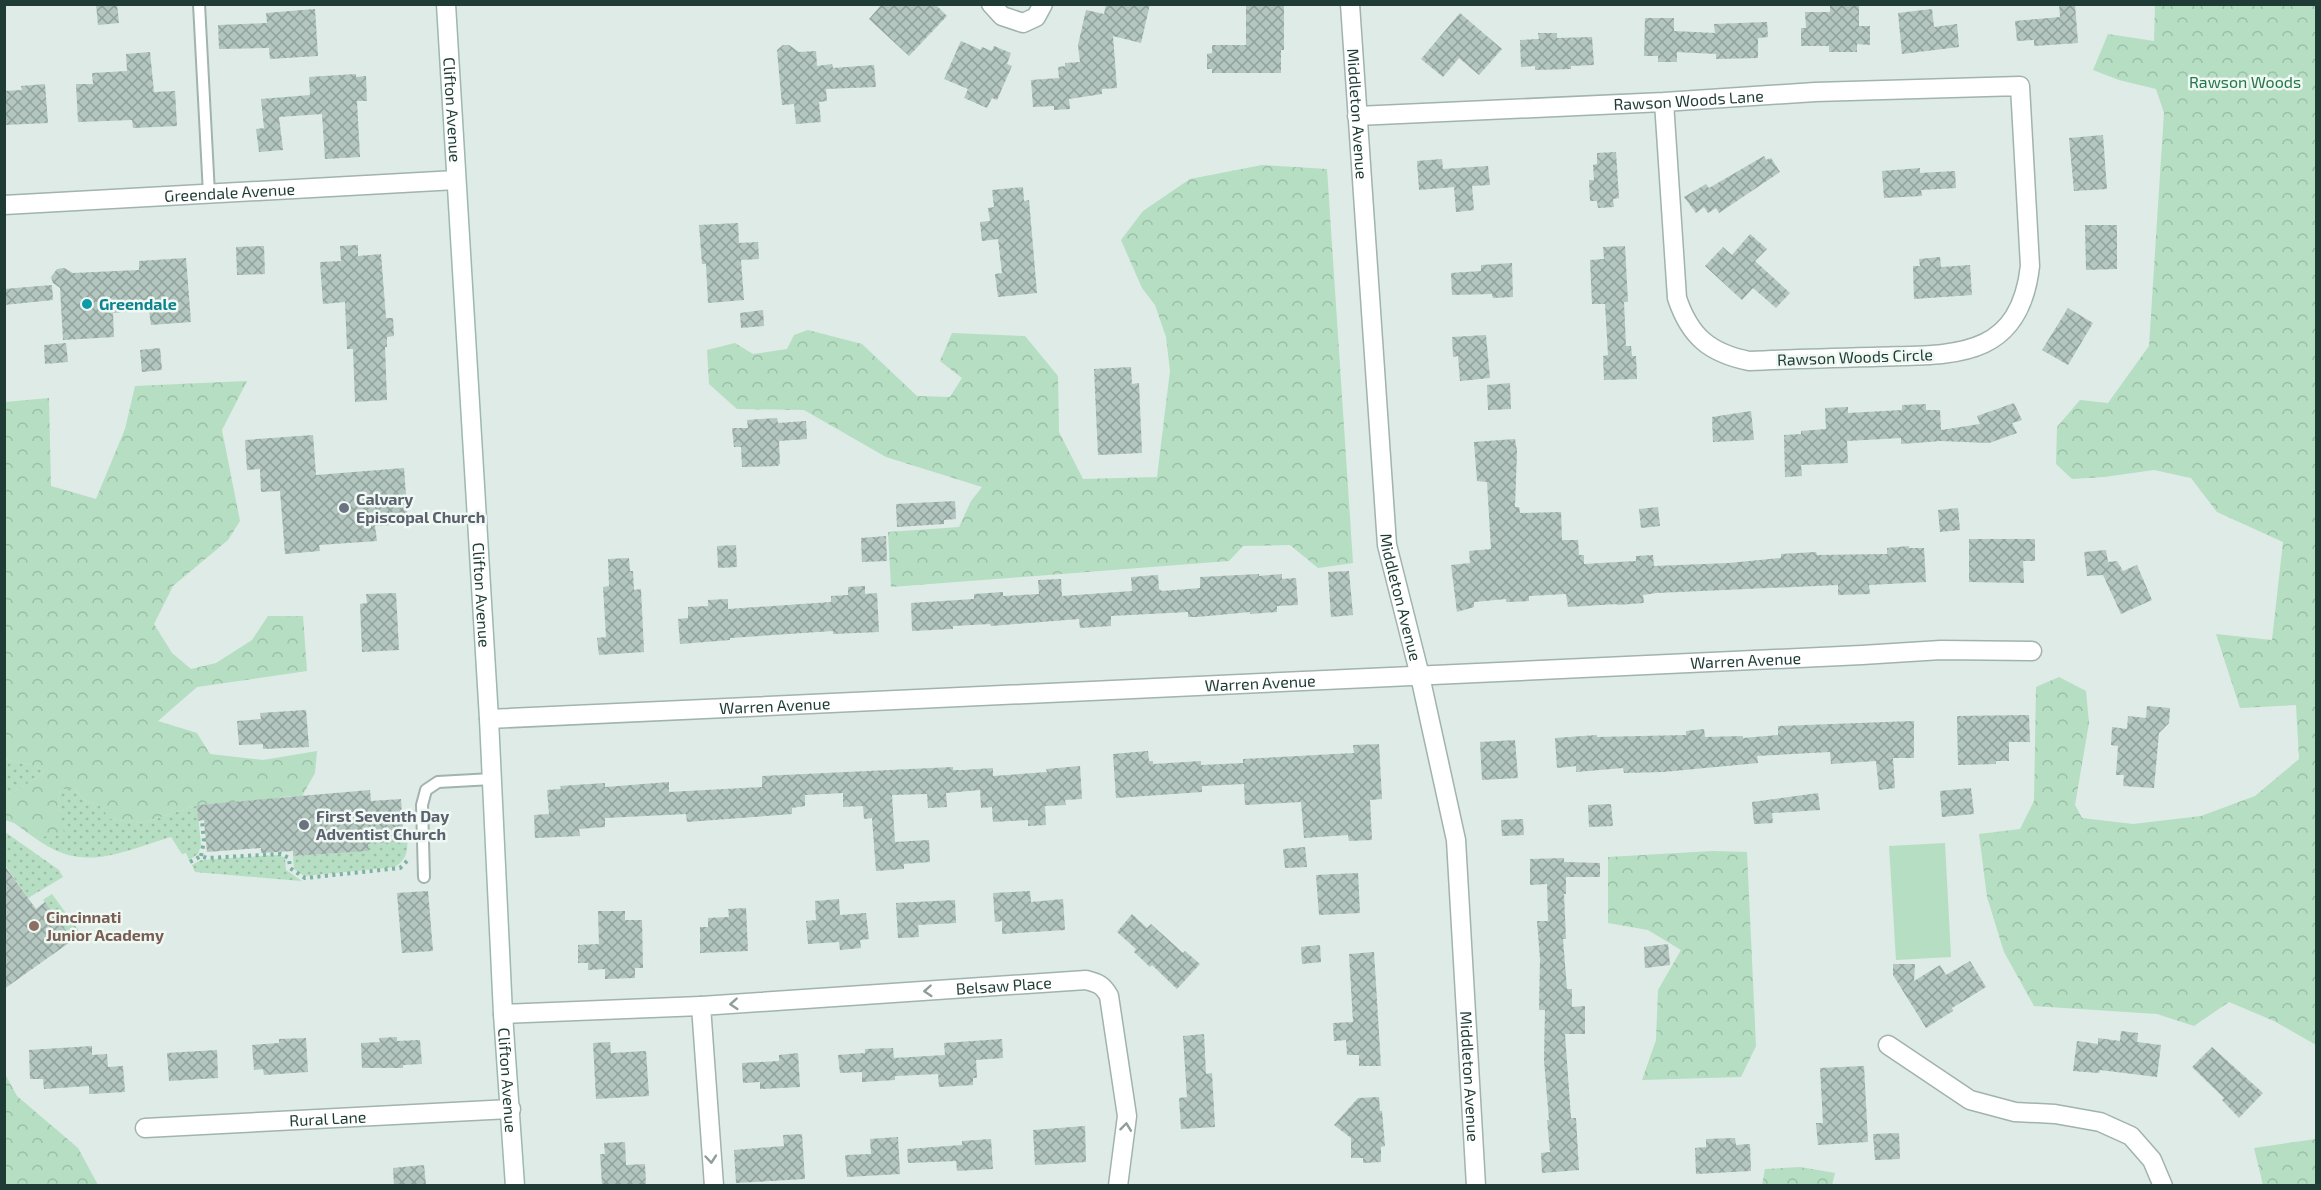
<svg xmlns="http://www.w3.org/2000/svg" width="2321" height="1190" viewBox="0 0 2321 1190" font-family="'Exo 2',sans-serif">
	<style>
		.grass { fill: url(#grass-dots) }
		.forest { fill: url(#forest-crowns) }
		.pitch { fill: #b5dec2 }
		.building { fill: url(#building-cross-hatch) }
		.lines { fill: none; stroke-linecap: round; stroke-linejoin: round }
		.service-casing { stroke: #a1b3ad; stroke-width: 14 }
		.minor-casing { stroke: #a1b3ad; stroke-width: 21 }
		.secondary-casing { stroke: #9cb8af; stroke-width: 21 }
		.path { stroke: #7cb1a3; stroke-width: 4; stroke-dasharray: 3 4.5; stroke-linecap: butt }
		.service { stroke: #fff; stroke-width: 10 }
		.minor { stroke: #fff; stroke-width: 18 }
		.secondary { stroke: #fff; stroke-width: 18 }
		.oneway { stroke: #8e9e9a }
		.culture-dot { fill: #0f9aa8; stroke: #eff8f3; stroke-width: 2 }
		.worship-dot { fill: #6b7280; stroke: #eff8f3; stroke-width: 2 }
		.education-dot { fill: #8d6e63; stroke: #eff8f3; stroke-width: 2 }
		.labels { text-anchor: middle; stroke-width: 5; stroke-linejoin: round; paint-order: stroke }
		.park-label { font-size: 16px; fill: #257648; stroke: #eff8f3 }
		.street-label { font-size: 16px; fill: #1e3c35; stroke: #eff8f3 }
		.culture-label { font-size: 16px; font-weight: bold; fill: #0d838f; stroke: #eff8f3; text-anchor: start }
		.worship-label { font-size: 16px; font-weight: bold; fill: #5b616d; stroke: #eff8f3; text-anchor: start }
		.education-label { font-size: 16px; font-weight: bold; fill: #785e54; stroke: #eff8f3; text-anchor: start }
	</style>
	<defs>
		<pattern id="grass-dots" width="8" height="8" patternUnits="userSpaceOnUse" patternTransform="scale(1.5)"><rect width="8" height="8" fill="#b5dec2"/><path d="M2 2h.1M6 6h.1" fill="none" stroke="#9bbfa7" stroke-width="1.8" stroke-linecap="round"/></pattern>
		<pattern id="forest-crowns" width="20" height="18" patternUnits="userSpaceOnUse" patternTransform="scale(1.5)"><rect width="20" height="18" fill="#b5dec2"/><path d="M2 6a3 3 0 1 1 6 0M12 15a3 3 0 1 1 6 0" fill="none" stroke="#9bbfa7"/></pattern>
		<pattern id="building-cross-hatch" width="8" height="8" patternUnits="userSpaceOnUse" patternTransform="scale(1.5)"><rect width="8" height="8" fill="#b3c6bf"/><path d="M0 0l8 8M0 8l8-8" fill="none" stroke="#91a29c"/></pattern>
	</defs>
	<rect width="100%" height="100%" fill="#deebe6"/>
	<g class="grass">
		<path d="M4 758C18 765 32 761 44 772L20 789 5 794Z"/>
		<path d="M60 789H74L87 802 99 805 111 819 143 823 197 805 201 845 198 854 189 860 186 853 182 854 171 837C120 852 83 874 35 838L63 832 58 803Z"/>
		<path d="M403 828H406C408 845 410 857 395 867L304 876 294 869 293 856 368 851V844L404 841Z"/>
		<path d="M5 832 59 870 63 877 28 898 5 865Z"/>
		<path d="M279 855 285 858 286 870 302 881 195 872 192 865 201 860Z"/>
		<path d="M52 894 81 934 73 940 43 900Z"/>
	</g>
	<g class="forest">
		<path d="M2155 5H2316V1045L2274 1021 2229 1002 2194 1026 2157 1014 2034 1006 2004 952 1987 897 1979 834 2020 829 2034 801 2036 687 2059 677 2086 691 2089 723 2075 805 2082 818 2133 824 2201 816 2255 796 2299 759 2296 705 2240 708 2216 634 2272 640 2283 542 2217 512 2191 478 2154 470 2104 477 2072 479 2056 464 2057 427 2080 400 2108 403 2149 346 2164 113 2156 89 2119 80 2093 70 2108 34 2154 41Z"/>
		<path d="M1262 165 1327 169 1353 563 1318 568 1290 545 1243 546 1229 561 891 587 888 532 959 527 971 501 982 487 886 457 804 410 737 409 709 384 707 350 735 343 753 354 787 349 794 335 808 330 862 344 917 396 950 397 962 378 940 361 952 333 1025 336 1058 376 1059 432 1083 479 1157 477 1170 371 1166 337 1155 305 1142 288 1121 240 1143 211 1190 179Z"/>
		<path d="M247 381 222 430 240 521 228 540 173 586 154 624 172 653 191 669 216 663 252 640 268 616H303L307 671 197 687 158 721 197 733 210 754 263 760 317 751 315 773 302 796 280 797V803L260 800 197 805 143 823 110 819 99 805 87 802 74 789H60L58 803 64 833 35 838 14 823 5 820V794L20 789 44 772C32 761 17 765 5 758V402L49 398 51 486 96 499 125 429 135 386Z"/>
		<path d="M1713 851 1747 852 1756 1046 1741 1077 1642 1080 1656 1040 1658 990 1681 950 1648 930 1608 923V857Z"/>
		<path d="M4 1072 17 1096 78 1148 98 1185H5Z"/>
		<path d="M2316 1139V1185H2263L2254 1148Z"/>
		<path d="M1800 1167 1835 1173 1832 1185H1762L1765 1169Z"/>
	</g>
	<path class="pitch" d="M1945 843 1951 957 1896 960 1889 846Z"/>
	<g class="building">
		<path d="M96 4H117L119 23 98 25Z"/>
		<path d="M882 4H935L947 16 909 56 869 19Z"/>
		<path d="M1106 4H1150L1141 43 1113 36 1117 88 1102 89V94L1069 99 1070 109 1054 110V106L1033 107 1031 80 1059 78 1058 67 1065 66V63L1080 62 1078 45 1086 10 1104 14Z"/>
		<path d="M1246 4H1284V50H1281V73H1212V69H1207V54L1212 53V45H1246Z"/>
		<path d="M2059 4H2075L2078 43 2034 46V40L2017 41 2015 21 2060 17Z"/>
		<path d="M1830 5H1859V26H1870V45L1857 44V52H1829V46H1801V28H1806L1805 12H1830Z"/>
		<path d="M315 9 318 56 270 59 269 48 219 49 218 25 267 23 266 13Z"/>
		<path d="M1932 9 1934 27 1957 24 1959 47 1902 54 1898 13Z"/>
		<path d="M1460 13 1502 49 1479 75 1459 58 1443 77 1421 59Z"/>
		<path d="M1645 18H1674V31L1715 33 1714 24 1767 22 1768 37 1758 38V58L1716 59V54L1677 52V62H1658V56H1644Z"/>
		<path d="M1538 33H1557V38L1592 37 1594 65 1571 66V69L1535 70V66L1521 67 1520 40 1539 39Z"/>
		<path d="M961 41 981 50 982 47 992 51 994 46 1011 53 1007 64 1012 66 997 100 992 98 987 108 964 98 968 89 944 79Z"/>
		<path d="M783 45H789L799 52 816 51 817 66 832 64 833 68 874 65 876 87 826 89 827 101 819 102 821 122 796 124 794 104 782 105 777 50Z"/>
		<path d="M150 52 154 92 175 91 177 126 133 128 132 120 78 122 76 84H93L92 73 127 71 126 54Z"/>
		<path d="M356 74V77L366 76 367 101H357L360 157 325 159 322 114 279 117 283 150 259 152 256 129 264 128 261 99 310 95 309 77Z"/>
		<path d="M45 84 48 123 4 125V91L22 90 21 86Z"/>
		<path d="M2103 135 2107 189 2074 191 2069 138Z"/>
		<path d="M1616 152 1619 198 1613 199 1614 207 1598 208 1597 201H1590L1589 180H1594L1593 165 1597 164V153Z"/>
		<path d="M1764 156 1766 160 1771 158 1780 172 1719 213 1716 208 1708 213 1704 207 1696 213 1684 197 1706 184 1709 188Z"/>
		<path d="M1442 159 1443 169 1488 166 1490 185 1472 186 1474 210 1456 212 1454 187 1419 190 1417 161Z"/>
		<path d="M1920 168V173L1955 171 1956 188 1921 190 1922 196 1884 198 1882 171Z"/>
		<path d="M1023 187 1024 201 1029 200 1037 293 998 297 995 274 1002 273 998 239 982 241 980 222 990 221 988 208 994 207 992 190Z"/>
		<path d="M738 223 739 243 758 242 759 259 741 260 744 300 708 303 706 264H702L699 225Z"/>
		<path d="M2085 225H2117V269L2086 270Z"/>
		<path d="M1750 234 1767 249 1755 261 1790 293 1776 308 1753 288 1742 300 1705 266 1723 247 1732 255Z"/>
		<path d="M358 245V256L381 254 386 318H393L394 336 387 337V347H385L387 400 355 402 353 349H347L345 302 323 304 320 262 341 261 340 246Z"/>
		<path d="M264 246 265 274 237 275 236 247Z"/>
		<path d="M1625 246 1628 302H1624L1626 346H1631L1632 356H1636L1637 379 1604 380 1603 356 1608 355 1605 304H1592L1590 260 1604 259 1603 247Z"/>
		<path d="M1940 257 1941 267 1970 265 1972 295 1914 299 1913 266H1920L1919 259Z"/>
		<path d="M186 258 191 322 151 325 149 310 113 313 114 337 63 340 60 288 53 283 51 277 57 269 64 268 73 273 139 270V261Z"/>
		<path d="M1512 263 1513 297 1493 298 1492 294 1452 295 1451 273 1481 271V265Z"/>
		<path d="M52 285 53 300 4 305V289Z"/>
		<path d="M2068 308 2093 323 2068 365 2042 350Z"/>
		<path d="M763 310 764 326 741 328 740 313Z"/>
		<path d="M1486 335 1490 378 1460 381 1458 356 1453 357 1452 337Z"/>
		<path d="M66 343 68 362 45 364 44 345Z"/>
		<path d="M160 348 162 370 142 372 140 350Z"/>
		<path d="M1131 367 1132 384 1139 383 1142 453 1098 455 1094 369Z"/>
		<path d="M1510 383 1511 409 1488 410 1487 385Z"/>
		<path d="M2014 403 2022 420 2012 423 2017 433 1989 443 1941 441 1901 444V438L1847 441 1848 463 1801 465 1802 476 1785 477 1784 435 1801 434V431L1826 429 1825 408 1848 407V413L1902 410V405L1926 404V410H1940L1941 430 1980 424 1977 416Z"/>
		<path d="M1751 411 1754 440 1713 442 1712 417Z"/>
		<path d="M777 418 778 423 806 421 807 439 779 441 780 463 778 466 742 467 741 447H734L732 428H748L747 420Z"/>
		<path d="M313 435 316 475 404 468 408 524 375 526 377 541 319 545 320 551 285 554 280 491 261 492 260 469 247 470 245 440Z"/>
		<path d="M1515 439 1517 451 1515 507H1519L1520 513 1561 512 1562 540H1578L1579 555H1584V564L1636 561V556L1653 555 1654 566 1729 563 1781 558V554L1816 552 1817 555 1887 554V548L1909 546V548H1924L1926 582 1869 585 1870 594 1838 595V585L1656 593 1643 595 1644 603 1617 605V604L1568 607 1566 594 1529 596V601L1506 602V599L1474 602V607L1457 612 1451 565 1470 563 1469 551 1491 549 1487 482 1477 481 1474 442Z"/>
		<path d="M955 501 956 519 944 520V524L897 527 896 504Z"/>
		<path d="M1658 507 1660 526 1641 528 1639 509Z"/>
		<path d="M1958 508 1960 530 1940 532 1938 510Z"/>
		<path d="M886 536 887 561 862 562 861 538Z"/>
		<path d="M1969 539H2035V561H2023L2024 583 1969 582Z"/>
		<path d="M736 545 737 567 718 568 717 546Z"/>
		<path d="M2106 550 2108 562 2117 561 2123 571 2137 565 2152 600 2121 614 2103 575 2087 576 2084 552Z"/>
		<path d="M629 558 630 571H633L634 590 641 589 644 652 599 655 597 638 606 637 603 587 609 586 608 559Z"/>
		<path d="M1349 571 1353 615 1331 617 1328 572Z"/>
		<path d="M1259 574V576L1282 574V579L1296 578 1298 605 1277 606V612L1250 614V612L1197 617H1188V612L1111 616V626L1080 628 1079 619 991 626 990 624 953 626V629L912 631 911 603 974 599V594L1003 592V596L1039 594 1038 580 1061 579 1062 596 1132 591 1131 577 1158 575 1159 589 1162 591 1200 588V577Z"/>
		<path d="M865 586V594L877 593 879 632 833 634V631L730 638V640L680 644 678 619 688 618V607L708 606V600L728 599V609L831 602V596L848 595V587Z"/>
		<path d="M396 593 399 650 362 652 360 604 367 603 366 594Z"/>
		<path d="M2147 706 2170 708 2169 723 2159 733 2154 788 2123 786 2124 775H2116L2118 746 2111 745 2112 727 2127 729 2128 716 2146 718Z"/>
		<path d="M306 710 309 747 263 749V744L239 745 237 721 261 719 260 713Z"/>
		<path d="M2029 715 2030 742H2009V761H1996V764L1958 765 1957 716Z"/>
		<path d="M1914 721V758H1893L1895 788 1879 790 1876 761 1831 764 1830 752 1757 756 1758 763 1663 772 1624 773 1623 768 1576 772V766L1557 768 1555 738 1597 735V737L1686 735V731L1704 729 1705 737 1743 736V738L1778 735V726Z"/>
		<path d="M1515 740 1518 778 1482 780 1480 742Z"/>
		<path d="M1379 744 1382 799 1370 800 1372 840 1349 841 1348 835 1304 838 1301 802 1245 805 1244 784 1202 786V792L1116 798 1113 754 1148 751 1149 761H1153V764L1201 761V765L1243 763V759L1354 753 1353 745Z"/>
		<path d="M1080 766 1082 799 1065 800 1066 805 1045 806 1046 825 1028 826V820L993 822 992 807 981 808 980 790 946 793 947 807 928 808 927 794 892 795 895 842 929 840 930 862 904 864V869L876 871 872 818 864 819 863 806 843 807V793L805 795V806L792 808V814L687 822 686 814 605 818V827L579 829 580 836 535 838 534 815 549 814 547 790 561 789 560 786 605 783V787L669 782V792L762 787V776L953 767V770H964L993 768V776L1047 772 1046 769Z"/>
		<path d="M1971 788 1974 814 1942 817 1940 791Z"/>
		<path d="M370 790 371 801 401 799 404 841 368 844 369 851 293 856V851L261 853V848L207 852 204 820 198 821 197 805Z"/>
		<path d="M1818 793 1820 810 1772 813 1773 823 1754 824 1752 802Z"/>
		<path d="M1611 804 1613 826 1589 827 1588 805Z"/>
		<path d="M1523 819 1524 835 1502 836 1501 820Z"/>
		<path d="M1305 847 1307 867 1285 868 1283 849Z"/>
		<path d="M1564 858V862L1600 863V877H1566V894H1564L1566 939H1563L1567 989H1572V1007L1585 1006V1034H1565L1571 1118H1576L1579 1170 1542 1173 1541 1153 1550 1152 1547 1120H1549L1544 1060 1545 1010H1539L1540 959 1537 921H1548L1547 884 1530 885V859Z"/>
		<path d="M4 865 36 909 45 902 73 940 4 989Z"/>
		<path d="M1358 873 1360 913 1319 915 1316 875Z"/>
		<path d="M428 891 433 951 402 953 397 893Z"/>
		<path d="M1030 891 1031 902 1063 899 1065 930 1002 934V921L995 922 993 893Z"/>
		<path d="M839 899 840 915 866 913 869 939 860 940 861 948 840 950 839 942 808 944 806 921 816 920 815 901Z"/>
		<path d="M955 900 956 923 918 925 919 937 898 938 896 903Z"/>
		<path d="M746 908 748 951 700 953V927H708V918L729 917 728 909Z"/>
		<path d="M598 911H625V920H642L643 968H635V978L605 979V969L588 970V963H578V945L599 944Z"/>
		<path d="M1132 914 1147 928 1151 924 1183 953 1185 951 1200 964 1177 989 1152 965 1150 967 1134 952 1136 949 1117 932Z"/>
		<path d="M1668 944 1670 965 1645 968 1644 947Z"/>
		<path d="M1320 945 1321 962 1302 964 1301 947Z"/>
		<path d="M1374 952 1381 1066H1359V1055H1347L1346 1040 1334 1041 1333 1023 1353 1022 1349 954Z"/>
		<path d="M1970 961 1986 987 1952 1008 1953 1011 1926 1028 1893 975V964H1915L1914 981 1940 965 1946 975Z"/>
		<path d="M2121 1031 2138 1033 2137 1042 2161 1045 2157 1077 2100 1070 2099 1073 2073 1071 2077 1041 2098 1044V1038L2120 1041Z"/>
		<path d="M1204 1034 1206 1074 1212 1073 1215 1127 1181 1129 1179 1098 1187 1097 1183 1036Z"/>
		<path d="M397 1037V1041L420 1040 422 1064 403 1065V1068H362L361 1043 380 1042 379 1038Z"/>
		<path d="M306 1038 308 1072 264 1075 263 1069 254 1070 252 1045 279 1043V1039Z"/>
		<path d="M1002 1039 1003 1058 976 1060 977 1078H973V1085L939 1087 938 1074 895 1076V1080L862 1082V1072L840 1073 838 1055 865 1053V1049L893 1048 894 1058 945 1055 944 1043Z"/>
		<path d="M610 1042 611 1053 646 1051 649 1096 596 1099 593 1043Z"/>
		<path d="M92 1046V1055L107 1054 108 1067 123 1066 125 1092 89 1094V1086L44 1089 43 1079H30L29 1050Z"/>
		<path d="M2212 1047 2263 1093 2239 1118 2222 1100 2224 1098 2192 1067Z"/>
		<path d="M217 1050 218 1078 169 1081 167 1053Z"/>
		<path d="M798 1053 800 1087 760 1089V1082L743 1083 742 1063 779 1061V1055Z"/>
		<path d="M1864 1066 1868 1142 1818 1145 1816 1123H1823L1820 1068Z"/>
		<path d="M1379 1097 1380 1111H1382L1385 1146 1381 1147V1162L1363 1163V1158H1351V1138L1334 1125 1358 1098Z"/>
		<path d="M1085 1126 1086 1162 1035 1165 1033 1130Z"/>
		<path d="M1899 1133 1900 1159 1875 1160 1873 1134Z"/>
		<path d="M802 1134 805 1179 736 1183 734 1150 784 1146 783 1135Z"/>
		<path d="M898 1137 900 1174 847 1177 845 1155 871 1154 870 1139Z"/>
		<path d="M1735 1138 1736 1145 1750 1144 1751 1171 1696 1174 1695 1148 1706 1147V1139Z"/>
		<path d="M991 1139 993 1169 957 1171 956 1161 908 1163 907 1149 962 1145V1141Z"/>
		<path d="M625 1142 626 1165 645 1164 646 1185H602L600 1154H605L604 1143Z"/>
		<path d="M424 1165 426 1185H394L393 1168Z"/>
	</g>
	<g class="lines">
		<g class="service-casing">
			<g id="service">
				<path d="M199 4 209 194"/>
				<path d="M424 877 422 805 426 790 438 782 492 779"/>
			</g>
		</g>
		<g class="minor-casing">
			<g id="minor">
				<path d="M991 4 1002 16 1023 23 1036 17 1043 4"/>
				<path id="s1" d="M1350 4 1387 545 1420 676 1456 840 1476 1186"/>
				<path id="s2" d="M1357 116 1664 102 1815 92 2020 86 2030 266C2019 363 1949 354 1873 357 1832 358 1791 359 1749 361 1710 353 1690 337 1677 298L1664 102"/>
				<path id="s3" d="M4 205 456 180"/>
				<path id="s4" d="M489 719 1862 655 1941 650 2032 651"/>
				<path d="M503 1014 701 1006"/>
				<path d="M1888 1045 1970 1100 2015 1112 2055 1114 2100 1122 2131 1136 2152 1160 2163 1186"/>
				<path id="s5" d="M145 1128 511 1109"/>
				<path id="s6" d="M714 1186 701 1006 1086 980C1098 983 1103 985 1109 996L1127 1116 1118 1186"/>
			</g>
		</g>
		<g class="secondary-casing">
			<g id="secondary">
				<path id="s7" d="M446 4 489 719 503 1014 515 1186"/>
			</g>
		</g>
		<g class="path">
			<path d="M201 856 204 841 202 821"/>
			<path d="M190 862 201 856 207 858 281 854 289 858 290 868 305 878 400 868 407 861"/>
		</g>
		<use href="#service" class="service"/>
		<use href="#minor" class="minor"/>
		<use href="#secondary" class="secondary"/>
	</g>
	<defs><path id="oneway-chevron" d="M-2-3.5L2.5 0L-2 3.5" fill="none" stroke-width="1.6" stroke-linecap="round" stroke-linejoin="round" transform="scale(1.5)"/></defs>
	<g class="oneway">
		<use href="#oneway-chevron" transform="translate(928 991) rotate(176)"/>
		<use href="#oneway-chevron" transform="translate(734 1004) rotate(176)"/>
		<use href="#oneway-chevron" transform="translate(1126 1127) rotate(-83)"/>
		<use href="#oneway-chevron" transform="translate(711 1159) rotate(85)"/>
	</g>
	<circle class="culture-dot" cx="87" cy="304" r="6"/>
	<g class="worship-dot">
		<circle cx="344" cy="508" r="6"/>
		<circle cx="304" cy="825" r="6"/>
	</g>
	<circle class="education-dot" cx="34" cy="926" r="6"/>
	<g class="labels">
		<g class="park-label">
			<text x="2245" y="88">Rawson Woods</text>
		</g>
		<g class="street-label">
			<text dy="6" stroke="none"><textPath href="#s2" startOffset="332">Rawson Woods Lane</textPath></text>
			<text dy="6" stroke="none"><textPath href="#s7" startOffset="106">Clifton Avenue</textPath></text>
			<text dy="6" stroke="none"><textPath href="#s1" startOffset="110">Middleton Avenue</textPath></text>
			<text dy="6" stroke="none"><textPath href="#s3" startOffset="226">Greendale Avenue</textPath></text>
			<text transform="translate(1855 357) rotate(-2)" y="6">Rawson Woods Circle</text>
			<text dy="6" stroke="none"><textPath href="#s7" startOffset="592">Clifton Avenue</textPath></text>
			<text dy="6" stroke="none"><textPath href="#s1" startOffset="596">Middleton Avenue</textPath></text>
			<text dy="6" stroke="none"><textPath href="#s4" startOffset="1258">Warren Avenue</textPath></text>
			<text dy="6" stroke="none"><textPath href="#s4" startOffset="772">Warren Avenue</textPath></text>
			<text dy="6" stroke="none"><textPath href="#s4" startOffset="286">Warren Avenue</textPath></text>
			<text dy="6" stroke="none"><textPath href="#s6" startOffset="484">Belsaw Place</textPath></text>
			<text dy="6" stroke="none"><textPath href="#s1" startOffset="1082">Middleton Avenue</textPath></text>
			<text dy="6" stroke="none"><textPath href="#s7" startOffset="1078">Clifton Avenue</textPath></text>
			<text dy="6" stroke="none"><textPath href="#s5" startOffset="183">Rural Lane</textPath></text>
		</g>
		<g class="culture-label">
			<text x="99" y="310">Greendale</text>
		</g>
		<g class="worship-label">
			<text x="356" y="505">Calvary<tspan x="356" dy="18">Episcopal Church</tspan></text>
			<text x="316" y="822">First Seventh Day<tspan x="316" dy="18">Adventist Church</tspan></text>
		</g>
		<g class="education-label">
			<text x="46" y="923">Cincinnati<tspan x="46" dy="18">Junior Academy</tspan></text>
		</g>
	</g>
	<rect width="2321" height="1190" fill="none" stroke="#1e3c35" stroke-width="12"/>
</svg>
